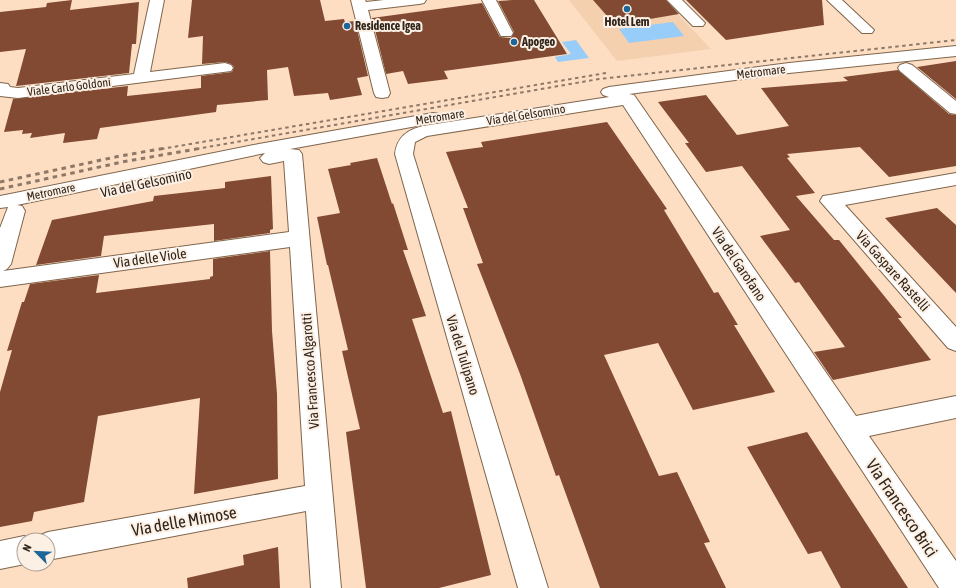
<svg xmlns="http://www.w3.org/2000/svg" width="956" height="588" viewBox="0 0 956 588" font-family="'Asap Condensed',sans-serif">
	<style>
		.built { fill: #f4d0af }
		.water { fill: #98cdfa }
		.building { fill: #824a32 }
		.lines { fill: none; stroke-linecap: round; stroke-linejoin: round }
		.minor-casing { stroke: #7f654c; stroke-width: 2 }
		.minor { fill: #fff; fill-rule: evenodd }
		.rail-far1 { stroke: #8e7968; stroke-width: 2; stroke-dasharray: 3.5 3.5; stroke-linecap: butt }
		.rail { stroke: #8e7968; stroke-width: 3; stroke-dasharray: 4.5 4.5; stroke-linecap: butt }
		.poi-dot { fill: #1c6699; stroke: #fcefe4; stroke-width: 1.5 }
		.labels { text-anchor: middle; stroke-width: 4; stroke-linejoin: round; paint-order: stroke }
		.far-poi-label { font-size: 12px; font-weight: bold; fill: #30251b; stroke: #fcefe4; text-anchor: start }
		.far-street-label { font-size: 12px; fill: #30251b; stroke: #fcefe4 }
		.street-label { font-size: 14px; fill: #30251b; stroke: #fcefe4 }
		.near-street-label { font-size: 17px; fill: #30251b; stroke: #fcefe4 }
	</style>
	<rect width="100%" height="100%" fill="#fddec3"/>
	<path class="built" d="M569 0H664L711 49 617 61Z"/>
	<g class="water">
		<path d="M673 22 684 36 629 43 619 29Z"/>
		<path d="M576 40 589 58 558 62 555 57 571 54 562 42Z"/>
	</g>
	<g class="building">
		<path d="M72 0 70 10 139 2 136 44H132L129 73 16 86 26 49 0 52V12L46 7 47 3Z"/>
		<path d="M192 0H320L325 21 344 19 345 22 355 21 368 76 357 78 362 95 330 100 328 93 294 96 288 67 267 70 268 100 217 105 216 112 100 128 97 139 63 143 65 133 30 138 32 133 22 134 23 130 4 132 13 99 128 86 127 96 201 88V76L232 72 234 67 231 64 225 62 202 64 203 36 188 38Z"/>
		<path d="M513 0H534L567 54 444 71 448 79 408 84 403 71 386 74 372 18 482 3 500 37 511 38 514 32 498 1Z"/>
		<path d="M593 0H666L679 14 615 25Z"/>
		<path d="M686 0H822L824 25 726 40Z"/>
		<path d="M956 61V99L917 67Z"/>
		<path d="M898 70 949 114 956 115V166L889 177 860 147 787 154 790 157 787 158 815 193 796 196 834 240H839L902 318H898L931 360 833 380 814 352 845 347 799 282 795 283 760 236 790 230 742 166 706 172 685 143H689L658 102 706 95 737 135 789 126 761 88 848 81 843 77Z"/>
		<path d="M607 122 667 209 664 210 714 293 718 292 738 325H734L775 392 693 410 658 343 604 355 659 476 677 472 710 542 704 543 726 588H600L559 475 556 476 520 374 477 264 483 263 463 208H468L446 152 483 147 481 142Z"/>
		<path d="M377 158 392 204 393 203 408 250H403L426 316 412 319 443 413 451 411 491 575 439 588H366L346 432 360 429 342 351 348 350 328 265H327L317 217 340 213 328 169 351 165 350 163Z"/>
		<path d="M271 176 273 229 270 230V233L214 241V224L104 236 101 256 36 265 52 220 153 201 154 196 225 188V182Z"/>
		<path d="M937 208 956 225V293L885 218Z"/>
		<path d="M270 251 272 331 277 394 278 479 194 494 200 398 98 416 84 502 34 512 32 521 0 527V392L12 350 7 351 22 302H24L30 284 99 275 96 293 210 279V277L213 276V259Z"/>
		<path d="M807 432 908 588H841L821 551 808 554 747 447Z"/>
		<path d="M278 547 280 588H188L187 578 244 565 243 555Z"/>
	</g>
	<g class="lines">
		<g class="minor-casing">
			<g id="minor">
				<path d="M150 0H164L150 72 225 63 231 65 233 68 231 71 18 98 0 96V83L8 84 10 87 18 88 134 74Z"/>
				<path d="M351 0H365L366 2 384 0H426L424 3 419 4 368 10 390 93 388 97 382 98 376 97 374 93Z"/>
				<path d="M482 0H496L513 33 511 36H501Z"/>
				<path d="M667 0H682L705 23 703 26H693Z"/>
				<path d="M827 0H842L874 30 872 33H862Z"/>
				<path d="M956 46V56L789 73 629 94 634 95 856 416 956 396V418L869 436 956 561V588H939L623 105 427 136 415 142 413 154 548 588H518L395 154C397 137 407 130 423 126L609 97 603 95 601 92 603 89 609 87 789 63Z"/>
				<path d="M906 63 912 65 956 101V114L950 113 900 71 898 68 900 65Z"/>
				<path d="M433 113 439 114 442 118 439 122 290 149 299 150 302 154 341 588H311L306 511 48 560V540H36L38 536 48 532 305 486 290 247 0 287V228L8 207 0 208V196L259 144ZM265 153 260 158 263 162 269 164 284 161 289 232 3 271 7 269 11 264 25 211 22 206 17 205Z"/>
				<path d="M956 173V185L845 205 956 327V351L948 348 820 201 823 196 830 195Z"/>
				<path d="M24 536 34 540H24L25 564 0 569V541Z"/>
			</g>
		</g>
		<use href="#minor" class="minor"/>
		<g class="rail-far1">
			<path d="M161 149 606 73"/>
			<path d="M196 149 599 79 956 40"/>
		</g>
		<g class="rail">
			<path d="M0 182 120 156 166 148"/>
			<path d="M0 189 122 162 202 148"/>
		</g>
	</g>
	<g class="poi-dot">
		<circle cx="627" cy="9" r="4"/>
		<circle cx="347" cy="26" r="4"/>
		<circle cx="514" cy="42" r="4"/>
	</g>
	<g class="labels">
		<g class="far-poi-label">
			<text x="627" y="26" text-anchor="middle">Hotel Lem</text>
			<text x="355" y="30">Residence Igea</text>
			<text x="522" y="46">Apogeo</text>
		</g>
		<g class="far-street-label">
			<text transform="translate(761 72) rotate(-7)" y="4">Metromare</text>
			<text transform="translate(69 87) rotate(-7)" y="4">Viale Carlo Goldoni</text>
			<text transform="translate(526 115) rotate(-9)" y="4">Via del Gelsomino</text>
			<text transform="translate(440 117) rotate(-9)" y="4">Metromare</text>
			<text transform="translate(51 192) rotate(-12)" y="4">Metromare</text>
		</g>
		<g class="street-label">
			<text transform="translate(146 183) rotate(-12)" y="5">Via del Gelsomino</text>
			<text transform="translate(150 258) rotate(-8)" y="5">Via delle Viole</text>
			<text transform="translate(739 264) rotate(56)" y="5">Via del Garofano</text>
			<text transform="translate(893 271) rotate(48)" y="5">Via Gaspare Rastelli</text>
			<text transform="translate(463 355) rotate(73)" y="5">Via del Tulipano</text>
			<text transform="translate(310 371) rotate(-94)" y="5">Via Francesco Algarotti</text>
		</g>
		<g class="near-street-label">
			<text transform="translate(902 508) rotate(56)" y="6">Via Francesco Brici</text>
			<text transform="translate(184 521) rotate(-10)" y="6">Via delle Mimose</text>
		</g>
	</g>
	<g transform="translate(36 552) rotate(294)"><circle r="19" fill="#fcefe4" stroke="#aa9e94"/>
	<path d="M0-3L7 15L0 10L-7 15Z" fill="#1c6699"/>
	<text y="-6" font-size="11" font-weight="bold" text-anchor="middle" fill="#30251b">N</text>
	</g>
</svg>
